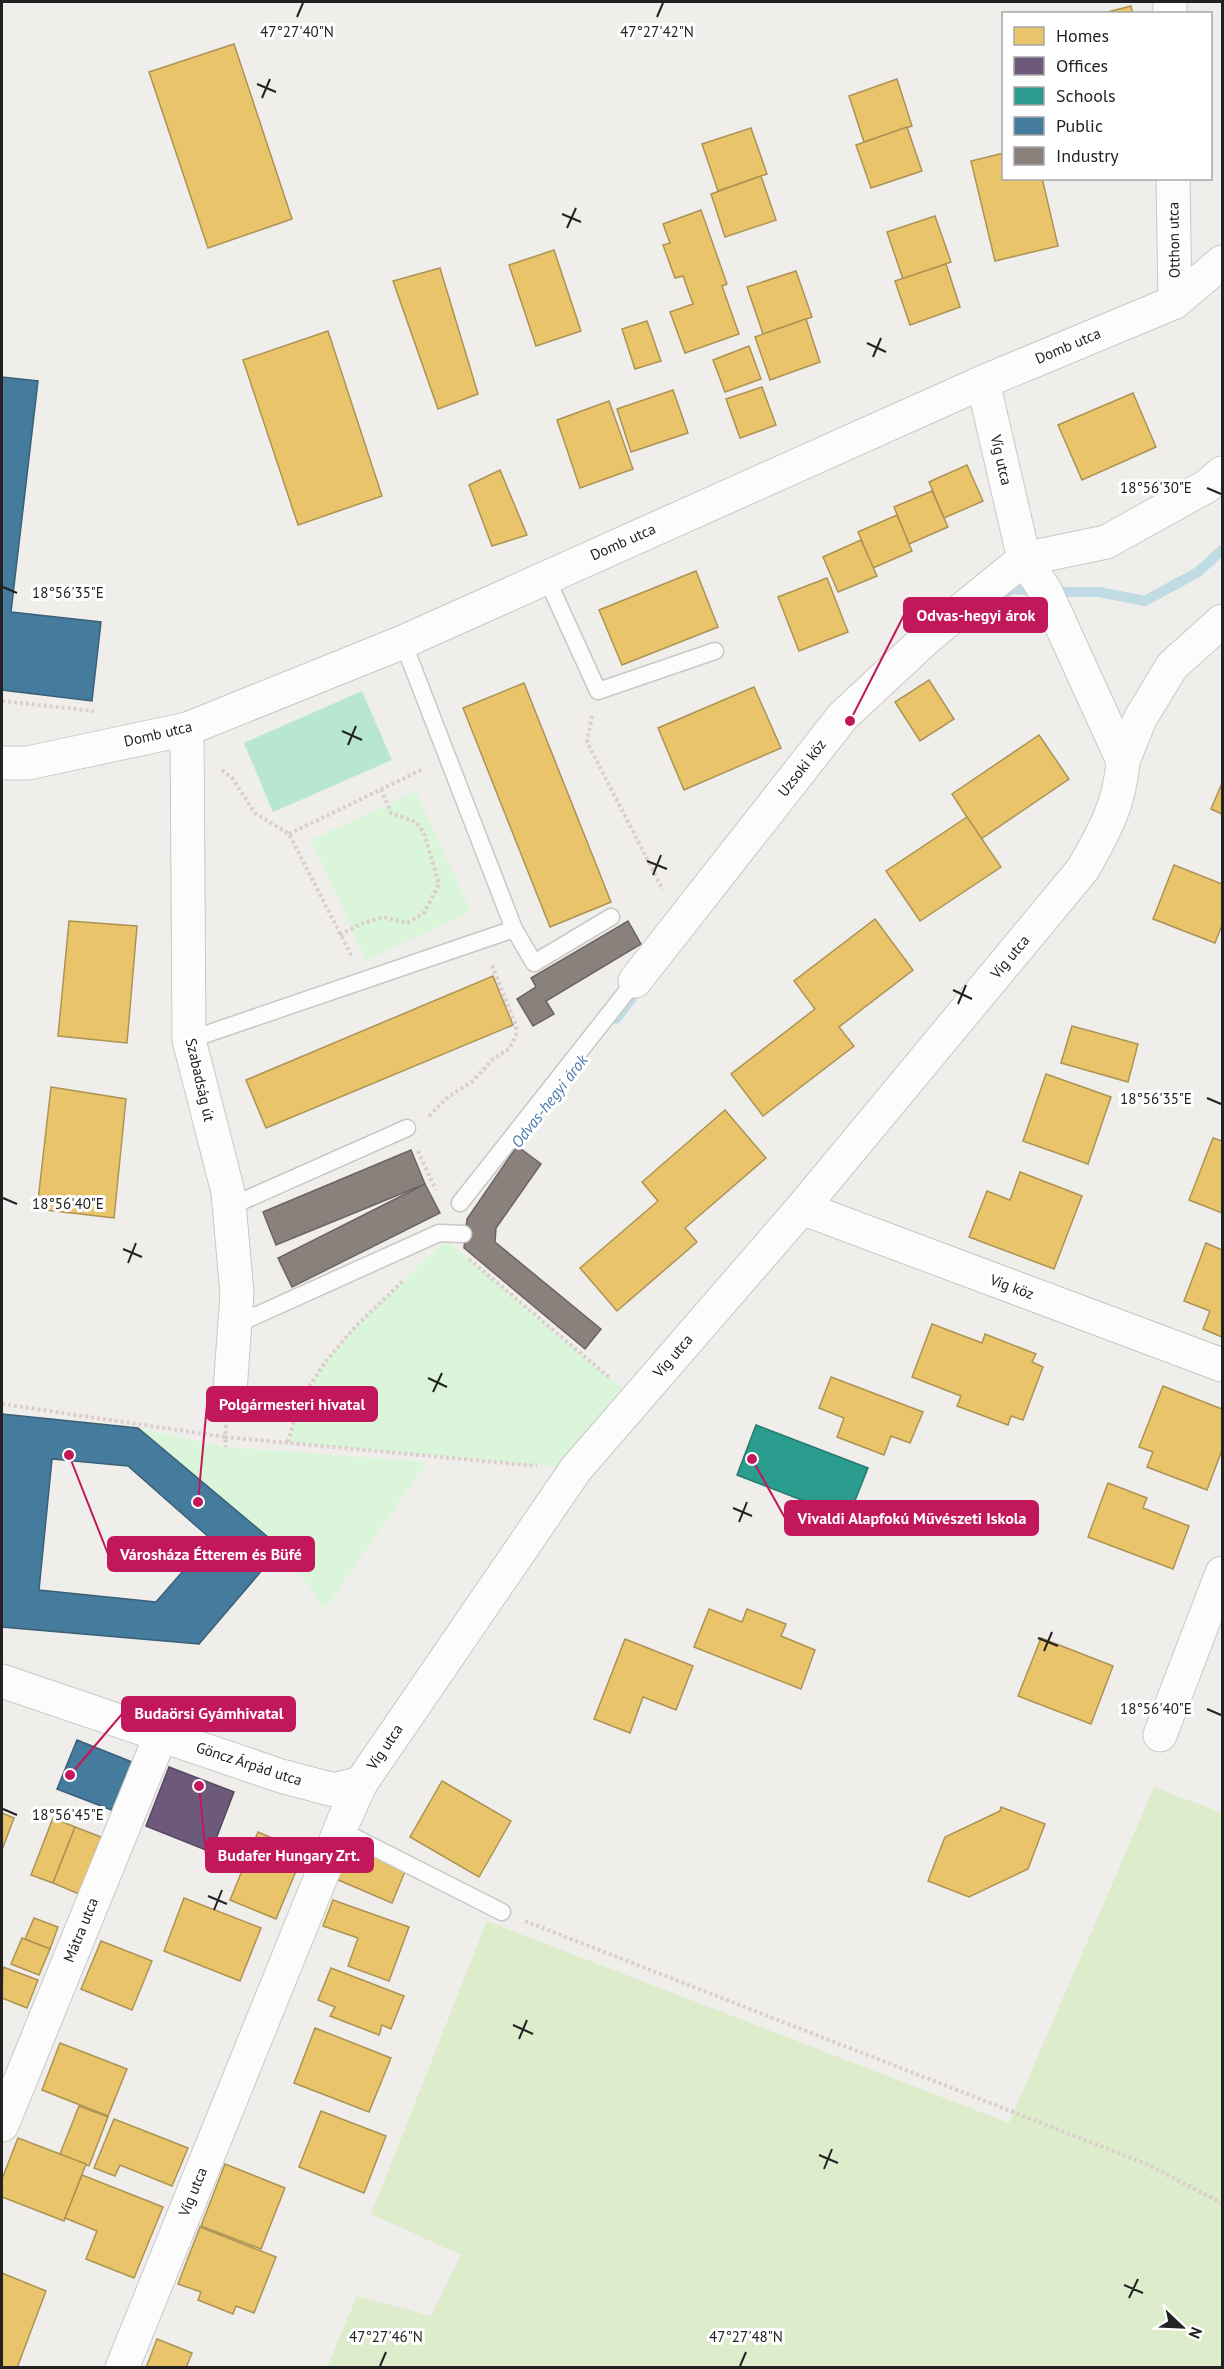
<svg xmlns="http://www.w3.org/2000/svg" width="1224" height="2369" viewBox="0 0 1224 2369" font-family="'PT Sans',sans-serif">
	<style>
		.grass { fill: #ddeccb }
		.park { fill: #daf5da }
		.pitch { fill: #b7e6d2 }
		.homes { fill: #e9c46a; stroke: #ad9354; stroke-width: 1.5 }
		.offices { fill: #6d597a; stroke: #564860; stroke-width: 1.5 }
		.schools { fill: #2a9d8f; stroke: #28786e; stroke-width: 1.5 }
		.public { fill: #457b9d; stroke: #3a6078; stroke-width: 1.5; fill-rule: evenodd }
		.industry { fill: #8a817c; stroke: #6b6461; stroke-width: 1.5 }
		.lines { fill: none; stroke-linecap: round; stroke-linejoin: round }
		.stream { stroke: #bfdbe3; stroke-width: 10 }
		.lane-casing { stroke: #c9c8c7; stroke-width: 19 }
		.street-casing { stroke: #c9c8c7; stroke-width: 35 }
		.path { stroke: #dccecd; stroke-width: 4; stroke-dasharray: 3 3; stroke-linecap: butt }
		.lane { stroke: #fdfcfc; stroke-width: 16 }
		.street { stroke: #fdfcfc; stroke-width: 33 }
		.ticks { fill: none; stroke: #222; stroke-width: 2 }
		.labels { text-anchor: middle; stroke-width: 6; stroke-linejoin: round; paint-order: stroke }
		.street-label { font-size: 15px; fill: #222; stroke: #fff }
		.water-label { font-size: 16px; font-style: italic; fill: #4a7aab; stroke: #fff }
		.ticks-label { font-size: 15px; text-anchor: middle; fill: #222; stroke: #fff; stroke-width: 6; stroke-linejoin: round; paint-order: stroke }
		.leader { fill: none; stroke: #c2185b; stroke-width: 2 }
		.callout-dot { fill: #c2185b; stroke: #fff; stroke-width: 2 }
		.callout { fill: #c2185b; stroke: #c2185b; stroke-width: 2 }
		.callout-label { font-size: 16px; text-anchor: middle; font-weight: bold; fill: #fff }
	</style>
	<rect width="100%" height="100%" fill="#f0eeeb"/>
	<path class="grass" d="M1154 1787 1222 1813V2367H327L357 2296 431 2316 461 2255 371 2214 487 1921 1009 2123Z"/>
	<g class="park">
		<path d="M416 791 471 912 366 960 311 840Z"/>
		<path d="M446 1240 635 1400 576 1469 288 1442 300 1400 326 1361 355 1327Z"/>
		<path d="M138 1428 226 1447 427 1462 325 1609 281 1548Z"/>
	</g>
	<path class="pitch" d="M362 691 392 760 273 812 244 743Z"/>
	<g class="homes">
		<path d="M1131 6 1133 14H1100Z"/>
		<path d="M234 44 292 219 208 248 149 72Z"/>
		<path d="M897 79 912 126 864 142 849 96Z"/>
		<path d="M907 127 922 171 871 188 856 145Z"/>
		<path d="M751 128 767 174 718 191 702 144Z"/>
		<path d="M1004 153V178H1042L1058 246 995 261 971 161Z"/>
		<path d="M761 176 776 220 725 237 711 194Z"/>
		<path d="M701 210 727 284 722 286 739 334 685 353 670 312 693 304 683 276 675 278 663 245 670 243 663 224Z"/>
		<path d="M935 216 951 262 903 279 887 232Z"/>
		<path d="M554 250 581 331 536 346 509 265Z"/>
		<path d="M946 264 960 307 910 325 895 281Z"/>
		<path d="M440 268 478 394 438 409 393 281Z"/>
		<path d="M796 271 812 317 763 334 747 287Z"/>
		<path d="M806 319 820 362 770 380 755 337Z"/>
		<path d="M647 321 661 361 635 369 622 329Z"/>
		<path d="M328 331 382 496 298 525 243 360Z"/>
		<path d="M749 346 761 379 725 392 713 360Z"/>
		<path d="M762 387 776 425 740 438 726 399Z"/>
		<path d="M673 390 688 433 631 452 617 409Z"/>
		<path d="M1133 393 1156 447 1082 480 1058 425Z"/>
		<path d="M609 401 633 469 580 488 557 420Z"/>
		<path d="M967 465 983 501 944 518 929 482Z"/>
		<path d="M500 470 527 535 492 546 469 485Z"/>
		<path d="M932 491 948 527 909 544 894 507Z"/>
		<path d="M897 515 912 551 873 568 858 532Z"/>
		<path d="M861 540 877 576 838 592 823 557Z"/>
		<path d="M696 571 718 627 622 665 599 610Z"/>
		<path d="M827 578 848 632 799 651 778 597Z"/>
		<path d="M929 680 954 719 920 741 895 702Z"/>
		<path d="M524 683 611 902 550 927 463 708Z"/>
		<path d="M754 687 781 748 684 790 658 728Z"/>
		<path d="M1039 735 1069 779 981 839 952 794Z"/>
		<path d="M1222 783V814L1211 809Z"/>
		<path d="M967 817 1001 867 920 921 886 871Z"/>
		<path d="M1174 865 1222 884V925L1215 943 1153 919Z"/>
		<path d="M875 919 913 970 839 1027 854 1046 763 1116 731 1074 815 1009 794 981Z"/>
		<path d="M69 921 137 926 127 1043 58 1036Z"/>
		<path d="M493 976 513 1025 266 1128 246 1080Z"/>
		<path d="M1072 1026 1138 1044 1128 1082 1061 1063Z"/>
		<path d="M1046 1074 1111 1097 1088 1164 1023 1141Z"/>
		<path d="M51 1087 126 1099 114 1218 37 1209Z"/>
		<path d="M725 1110 766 1158 685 1228 697 1242 617 1311 580 1268 658 1201 642 1182Z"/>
		<path d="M1213 1138 1222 1141V1213L1189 1200Z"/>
		<path d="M1020 1172 1082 1196 1054 1269 969 1237 987 1191 1010 1200Z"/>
		<path d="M1206 1243 1222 1250V1337L1203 1329 1210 1311 1184 1301Z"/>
		<path d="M932 1324 982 1343 985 1334 1036 1354 1032 1362 1043 1367 1023 1420 1011 1416 1008 1425 957 1406 961 1396 912 1377Z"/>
		<path d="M831 1377 923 1412 910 1443 891 1436 884 1455 837 1437 844 1418 819 1408Z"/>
		<path d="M1163 1386 1222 1409V1450L1207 1490 1147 1467 1153 1452 1139 1447Z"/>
		<path d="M1108 1483 1147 1498 1143 1508 1189 1526 1173 1569 1088 1537Z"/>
		<path d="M709 1609 742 1622 747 1609 786 1624 781 1636 815 1650 801 1689 694 1647Z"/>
		<path d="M1041 1638 1113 1666 1091 1724 1018 1696Z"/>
		<path d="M625 1639 693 1666 676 1710 643 1697 630 1733 594 1719Z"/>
		<path d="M442 1781 511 1821 479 1877 410 1837Z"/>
		<path d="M1001 1807 1045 1824 1028 1869 969 1897 928 1881 945 1837 1000 1811Z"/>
		<path d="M2 1813 14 1818 2 1850Z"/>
		<path d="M53 1818 75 1827 53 1883 31 1875Z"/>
		<path d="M75 1827 101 1837 79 1894 53 1883Z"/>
		<path d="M258 1832 304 1852 276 1919 230 1900Z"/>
		<path d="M350 1846 406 1869 392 1903 336 1879Z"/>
		<path d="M184 1898 261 1928 240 1981 164 1951Z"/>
		<path d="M333 1900 409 1927 389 1981 348 1966 358 1938 323 1926Z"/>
		<path d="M34 1918 58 1927 50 1949 25 1939Z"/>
		<path d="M22 1938 50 1949 39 1975 11 1964Z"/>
		<path d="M101 1941 152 1961 132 2010 81 1989Z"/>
		<path d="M3 1967 38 1980 27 2008 2 1998Z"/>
		<path d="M331 1968 404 1996 391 2029 382 2025 379 2035 330 2016 335 2007 318 2000Z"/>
		<path d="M315 2028 391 2058 369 2112 294 2083Z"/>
		<path d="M60 2043 127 2069 108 2116 42 2090Z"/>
		<path d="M79 2106 108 2117 89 2166 60 2154Z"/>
		<path d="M321 2111 386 2136 364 2193 299 2167Z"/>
		<path d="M114 2119 188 2148 172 2186 120 2165 115 2176 94 2168Z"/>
		<path d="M18 2138 86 2164 64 2221 2 2197V2179Z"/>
		<path d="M225 2164 285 2188 261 2249 201 2226Z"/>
		<path d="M82 2175 163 2207 134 2278 86 2259 97 2231 65 2218Z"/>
		<path d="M200 2227 276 2257 254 2313 236 2306 233 2314 198 2300 201 2292 178 2284Z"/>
		<path d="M2 2273 46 2291 17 2368H2Z"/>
		<path d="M157 2339 192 2353 186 2368H146Z"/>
	</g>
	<path class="offices" d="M169 1767 234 1792 211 1852 146 1826Z"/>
	<path class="schools" d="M756 1425 868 1468 848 1518 737 1475Z"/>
	<g class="public">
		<path d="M2 377 38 381 11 612 101 622 92 701 2 690Z"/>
		<path d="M2 1414 138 1428 281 1548 199 1644 2 1627ZM52 1459 128 1466 211 1539 156 1602 39 1590Z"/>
		<path d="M77 1740 132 1762 114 1811 57 1789Z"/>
	</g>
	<g class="industry">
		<path d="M628 921 641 944 546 1001 554 1014 533 1026 517 999 536 987 531 978Z"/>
		<path d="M517 1146 541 1164 496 1228 495 1242 601 1329 585 1349 464 1248 467 1219Z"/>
		<path d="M411 1150 425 1184 276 1245 263 1212Z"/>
		<path d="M425 1184 440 1213 292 1287 278 1258Z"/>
	</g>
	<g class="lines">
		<g class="stream">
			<path d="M1002 596 1012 589 1046 592H1099L1145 601 1198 572 1222 550"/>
			<path d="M616 1019 641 986"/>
		</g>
		<g class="lane-casing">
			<g id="lane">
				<path d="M546 577 598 691 715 651"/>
				<path d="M514 929 534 963 611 917"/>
				<path d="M189 1040 514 929 403 642"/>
				<path d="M460 1203 635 981"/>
				<path d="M229 1207 407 1128"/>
				<path d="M235 1325 439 1233 463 1234"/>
				<path d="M340 1830 502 1912"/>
			</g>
		</g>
		<g class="street-casing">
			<g id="street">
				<path d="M1170 2V14"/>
				<path d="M1173 178 1175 302"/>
				<path d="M187 729 189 1040 228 1192 237 1294 230 1391"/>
				<path d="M1123 761 1140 719 1172 666 1222 621"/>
				<path d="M2 763H28L187 729 403 642 983 382 1175 302 1222 262"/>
				<path d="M635 981 843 716 929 636 1024 559 1106 542 1207 486 1222 473"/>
				<path d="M802 1208 1222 1365"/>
				<path d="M2 1681 281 1776 334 1790 361 1783"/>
				<path d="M1160 1735 1222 1573"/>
				<path d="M2 2125 161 1735"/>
				<path d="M122 2368 344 1820 361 1783 576 1469 802 1208 1083 869C1104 832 1120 804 1123 761L1046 592 1024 559 983 382"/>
			</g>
		</g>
		<g class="path">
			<path d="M2 701 94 711"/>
			<path d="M592 716 587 742 663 890"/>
			<path d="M222 770 232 778 255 813 289 834 352 957"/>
			<path d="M289 834 423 769"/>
			<path d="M340 935 361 924 383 917 407 923 424 913 439 884 424 833 416 822 391 813 381 789"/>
			<path d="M429 1116 448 1097 473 1081 493 1059 510 1048 516 1035V1026L492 965"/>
			<path d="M418 1151 436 1190"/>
			<path d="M469 1259 610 1378"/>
			<path d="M2 1404 225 1437 226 1447"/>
			<path d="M226 1425 225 1437 537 1466"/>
			<path d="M288 1442 300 1400 326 1361 355 1327 404 1280"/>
			<path d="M525 1921 1146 2164 1222 2203"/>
		</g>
		<use href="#lane" class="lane"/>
		<use href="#street" class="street"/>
	</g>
	<path class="ticks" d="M297 17 303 3M657 17 663 3M257 84 276 92M262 98 270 79M562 214 581 222M567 228 576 208M867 343 886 352M873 357 881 338M1207 488 1221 494M3 587 17 593M342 731 362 740M348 745 356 726M647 861 667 869M653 875 661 855M953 990 972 999M958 1004 966 985M1207 1098 1221 1104M3 1198 17 1204M123 1249 142 1257M128 1263 136 1243M428 1378 447 1387M433 1392 442 1373M733 1508 752 1516M739 1522 747 1502M1038 1638 1058 1646M1044 1651 1052 1632M1207 1709 1221 1715M3 1809 17 1815M208 1896 227 1904M214 1910 222 1890M513 2025 533 2034M519 2039 527 2020M819 2155 838 2163M824 2169 832 2149M1124 2285 1143 2293M1129 2298 1138 2279M380 2366 386 2352M740 2366 746 2352"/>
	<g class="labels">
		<g class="street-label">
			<text transform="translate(1174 240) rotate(-91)" y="5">Otthon utca</text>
			<text transform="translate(1068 346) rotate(-23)" y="5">Domb utca</text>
			<text transform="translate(1001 460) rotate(77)" y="5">Víg utca</text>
			<text transform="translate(623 542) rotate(-24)" y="5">Domb utca</text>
			<text transform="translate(158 734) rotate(-13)" y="5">Domb utca</text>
			<text transform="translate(802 768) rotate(-52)" y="5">Uzsoki köz</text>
			<text transform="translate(1010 957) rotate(-50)" y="5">Víg utca</text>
			<text transform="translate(200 1080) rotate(77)" y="5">Szabadság út</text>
			<text transform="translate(1012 1287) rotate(20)" y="5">Víg köz</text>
			<text transform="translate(673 1356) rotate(-49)" y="5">Víg utca</text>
			<text transform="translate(385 1747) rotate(-56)" y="5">Víg utca</text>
			<text transform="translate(249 1764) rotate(18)" y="5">Göncz Árpád utca</text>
			<text transform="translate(81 1930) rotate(-68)" y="5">Mátra utca</text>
			<text transform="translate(193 2192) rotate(-68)" y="5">Víg utca</text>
		</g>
		<g class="water-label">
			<text transform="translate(549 1101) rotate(-52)" y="6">Odvas-hegyi árok</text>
		</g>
	</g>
	<g class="ticks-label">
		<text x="297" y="37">47°27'40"N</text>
		<text x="657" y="37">47°27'42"N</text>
		<text x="1156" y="493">18°56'30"E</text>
		<text x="68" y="598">18°56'35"E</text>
		<text x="1156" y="1104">18°56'35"E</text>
		<text x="68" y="1209">18°56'40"E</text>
		<text x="1156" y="1714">18°56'40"E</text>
		<text x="68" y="1820">18°56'45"E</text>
		<text x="386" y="2342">47°27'46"N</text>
		<text x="746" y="2342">47°27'48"N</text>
	</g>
	<path class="leader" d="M850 721L904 615M198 1502L207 1404M752 1459L785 1518M69 1455L108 1554M70 1775L122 1714M199 1786L206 1855"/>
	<g class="callout-dot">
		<circle cx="850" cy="721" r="6"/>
		<circle cx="198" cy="1502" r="6"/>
		<circle cx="752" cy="1459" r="6"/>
		<circle cx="69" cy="1455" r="6"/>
		<circle cx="70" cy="1775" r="6"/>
		<circle cx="199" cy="1786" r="6"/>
	</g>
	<g class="callout">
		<rect x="904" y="598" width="143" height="34" rx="6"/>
		<rect x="207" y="1387" width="170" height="34" rx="6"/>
		<rect x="785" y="1501" width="253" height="34" rx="6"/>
		<rect x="108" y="1537" width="206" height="34" rx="6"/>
		<rect x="122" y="1697" width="173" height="34" rx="6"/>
		<rect x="206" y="1838" width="167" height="34" rx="6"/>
	</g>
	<g class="callout-label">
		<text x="976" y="621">Odvas-hegyi árok</text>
		<text x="292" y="1410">Polgármesteri hivatal</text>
		<text x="912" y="1524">Vivaldi Alapfokú Művészeti Iskola</text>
		<text x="211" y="1560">Városháza Étterem és Büfé</text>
		<text x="209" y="1719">Budaörsi Gyámhivatal</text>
		<text x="289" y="1861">Budafer Hungary Zrt.</text>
	</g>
	<rect width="1224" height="2369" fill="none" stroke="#222222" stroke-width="6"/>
	<rect x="1002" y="12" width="210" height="168" fill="#ffffff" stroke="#a7a7a7" stroke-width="1.5"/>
	<rect x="1014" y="27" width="30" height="18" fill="#e9c46a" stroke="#a7a7a7" stroke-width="1.5"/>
	<text x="1056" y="42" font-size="18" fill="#222222">Homes</text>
	<rect x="1014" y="57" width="30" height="18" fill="#6d597a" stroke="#a7a7a7" stroke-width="1.5"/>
	<text x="1056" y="72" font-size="18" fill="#222222">Offices</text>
	<rect x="1014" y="87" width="30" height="18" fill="#2a9d8f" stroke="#a7a7a7" stroke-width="1.5"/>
	<text x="1056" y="102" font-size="18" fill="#222222">Schools</text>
	<rect x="1014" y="117" width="30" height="18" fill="#457b9d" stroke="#a7a7a7" stroke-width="1.5"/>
	<text x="1056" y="132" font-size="18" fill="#222222">Public</text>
	<rect x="1014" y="147" width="30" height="18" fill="#8a817c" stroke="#a7a7a7" stroke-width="1.5"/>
	<text x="1056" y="162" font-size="18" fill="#222222">Industry</text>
	<g transform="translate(1182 2327) rotate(113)" stroke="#ffffff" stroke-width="4.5" paint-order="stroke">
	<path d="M0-4.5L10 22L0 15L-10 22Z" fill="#222222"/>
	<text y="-9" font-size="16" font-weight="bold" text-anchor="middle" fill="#222222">N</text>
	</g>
</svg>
